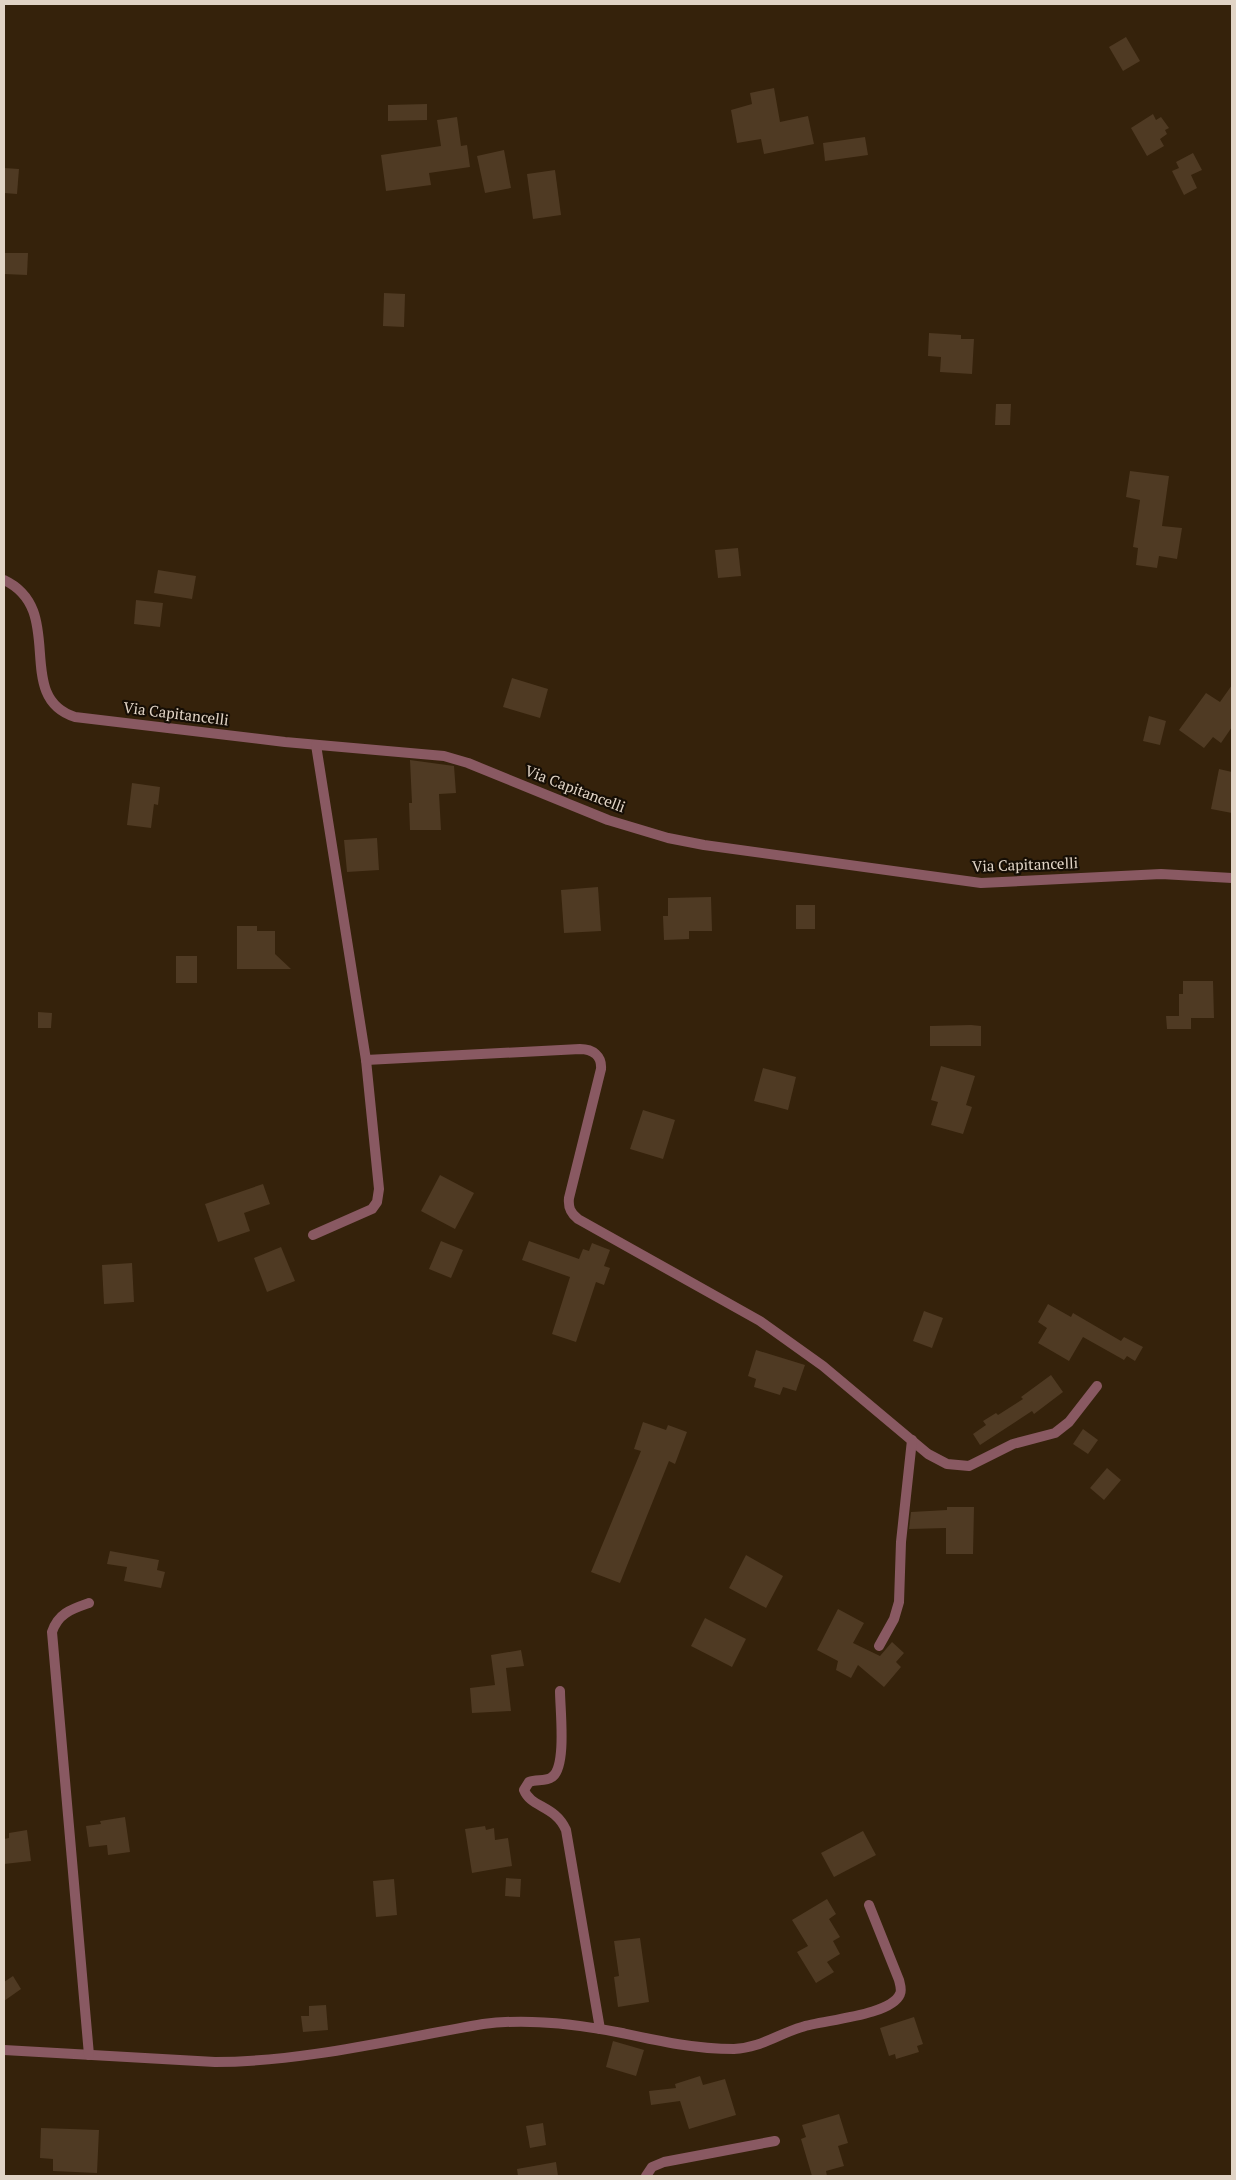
<svg xmlns="http://www.w3.org/2000/svg" width="1236" height="2180" viewBox="0 0 1236 2180" font-family="'PT Serif',serif">
	<style>
		.building { fill: #4f3a23 }
		.lines { fill: none; stroke-linecap: round; stroke-linejoin: round }
		.street { stroke: #895962; stroke-width: 10 }
		.labels { text-anchor: middle; stroke-width: 4.5; stroke-linejoin: round; paint-order: stroke }
		.street-label { font-size: 15px; fill: #e1d4c6; stroke: #160e05 }
	</style>
	<rect width="100%" height="100%" fill="#35220b"/>
	<g class="building">
		<path d="M1126 37 1140 61 1123 71 1109 47Z"/>
		<path d="M774 88 780 122 808 116 814 144 764 154 761 139 737 143 731 110 752 104 750 93Z"/>
		<path d="M427 104V120L388 121V105Z"/>
		<path d="M1153 114 1156 120 1161 117 1169 128 1165 130 1167 134 1160 139 1164 146 1147 156 1131 128Z"/>
		<path d="M457 117 461 146 467 145 470 167 429 173 431 185 386 191 381 155 441 146 437 120Z"/>
		<path d="M865 137 868 155 825 161 823 143Z"/>
		<path d="M504 150 511 188 485 193 477 156Z"/>
		<path d="M1193 153 1202 170 1191 175 1197 188 1184 195 1172 171 1179 168 1176 162Z"/>
		<path d="M4 168 19 169 17 194 4 193Z"/>
		<path d="M555 170 561 215 533 219 527 174Z"/>
		<path d="M4 253H28L27 275 4 274Z"/>
		<path d="M384 293 405 294 404 327 383 326Z"/>
		<path d="M929 333 961 335V339H974L972 374 940 372 941 357 928 356Z"/>
		<path d="M996 404H1011L1010 425H995Z"/>
		<path d="M1130 471 1169 476 1162 526 1182 528 1177 559 1159 556 1157 568 1136 565 1138 548 1133 547 1140 500 1126 497Z"/>
		<path d="M738 548 741 576 718 578 715 550Z"/>
		<path d="M158 570 196 576 192 599 154 593Z"/>
		<path d="M136 600 163 603 160 627 134 624Z"/>
		<path d="M512 678 548 689 540 718 503 707Z"/>
		<path d="M1232 685V727L1221 743 1213 737 1204 748 1179 730 1206 693 1220 702Z"/>
		<path d="M1149 716 1166 721 1160 745 1143 741Z"/>
		<path d="M410 760 454 766 456 793 439 794 441 830H410L409 803H412Z"/>
		<path d="M1219 769 1232 772V813L1211 809Z"/>
		<path d="M132 783 160 787 158 805 154 804 151 828 127 825Z"/>
		<path d="M377 838 379 870 347 872 344 840Z"/>
		<path d="M598 887 601 931 564 933 561 890Z"/>
		<path d="M711 897 712 931H689V939L664 940 663 916H668V898Z"/>
		<rect x="796" y="905" width="19" height="24"/>
		<path d="M237 926H257V931H275V954L291 969H237Z"/>
		<rect x="176" y="956" width="21" height="27"/>
		<path d="M1183 981H1213L1214 1018H1191V1029H1167L1166 1016H1179V994H1183Z"/>
		<path d="M38 1012 52 1013 51 1028H38Z"/>
		<path d="M971 1025 981 1026V1046H930V1026Z"/>
		<path d="M941 1066 975 1076 966 1105 972 1107 963 1134 931 1125 938 1102 931 1100Z"/>
		<path d="M763 1068 796 1077 788 1110 754 1101Z"/>
		<path d="M643 1110 675 1120 663 1159 630 1149Z"/>
		<path d="M440 1175 474 1193 455 1229 421 1211Z"/>
		<path d="M263 1184 270 1204 244 1213 250 1231 218 1242 205 1204Z"/>
		<path d="M441 1241 463 1250 451 1278 429 1269Z"/>
		<path d="M529 1241 579 1259 583 1249 589 1251 592 1243 610 1250 604 1266 610 1268 604 1285 596 1282 576 1342 552 1334 570 1277 522 1260Z"/>
		<path d="M281 1247 295 1281 267 1292 254 1258Z"/>
		<path d="M132 1263 134 1302 104 1304 102 1265Z"/>
		<path d="M1048 1304 1071 1317 1073 1313 1121 1341 1124 1337 1143 1347 1135 1361 1127 1356 1124 1360 1083 1337 1069 1361 1038 1343 1047 1328 1038 1322Z"/>
		<path d="M924 1311 943 1318 932 1348 913 1341Z"/>
		<path d="M756 1350 805 1365 796 1391 783 1387 780 1395 754 1387 756 1379 748 1376Z"/>
		<path d="M1051 1375 1063 1392 1034 1414 1032 1411 980 1445 973 1434 986 1425 983 1421 996 1413 998 1415 1023 1399 1021 1397Z"/>
		<path d="M643 1422 666 1430 668 1425 687 1432 675 1464 669 1461 620 1583 591 1572 641 1451 634 1449Z"/>
		<path d="M1083 1429 1098 1440 1088 1454 1073 1444Z"/>
		<path d="M1107 1468 1121 1480 1104 1500 1090 1488Z"/>
		<path d="M947 1507H974L973 1554H946V1528L909 1529 911 1512 947 1510Z"/>
		<path d="M110 1551 159 1560 157 1570 165 1572 161 1588 124 1581 127 1567 107 1564Z"/>
		<path d="M746 1555 783 1576 766 1608 729 1588Z"/>
		<path d="M838 1609 864 1623 853 1643 880 1656 892 1642 904 1653 896 1662 901 1667 884 1687 858 1665 851 1678 836 1670 838 1661 817 1650Z"/>
		<path d="M705 1618 746 1639 732 1667 691 1646Z"/>
		<path d="M521 1650 524 1666 506 1668 511 1711 472 1713 470 1688 495 1685 491 1655Z"/>
		<path d="M125 1817 130 1852 108 1855 107 1845 89 1847 86 1826 101 1824 100 1821Z"/>
		<path d="M485 1826 486 1830 494 1828 495 1840 508 1838 512 1866 472 1873 465 1829Z"/>
		<path d="M27 1830 31 1861 4 1864V1839L9 1838V1833Z"/>
		<path d="M863 1831 876 1855 834 1877 821 1853Z"/>
		<path d="M506 1878 521 1879 520 1897 505 1896Z"/>
		<path d="M394 1879 397 1915 376 1917 373 1881Z"/>
		<path d="M827 1899 836 1914 829 1919 840 1937 833 1941 840 1954 827 1962 834 1972 816 1983 797 1952 808 1946 792 1920Z"/>
		<path d="M640 1938 649 2002 618 2007 614 1977 619 1976 614 1941Z"/>
		<path d="M13 1976 21 1989 4 2001V1982Z"/>
		<path d="M326 2005 328 2030 303 2032 301 2016H309V2006Z"/>
		<path d="M914 2017 923 2044 917 2046 919 2052 896 2059 895 2054 889 2056 880 2028Z"/>
		<path d="M613 2041 644 2050 636 2076 606 2067Z"/>
		<path d="M700 2076 703 2085 725 2079 736 2115 689 2129 680 2101 651 2105 649 2091 676 2088 675 2084Z"/>
		<path d="M839 2114 848 2143 838 2146 844 2166 826 2171 827 2176H812L801 2139 806 2137 802 2125Z"/>
		<path d="M543 2123 546 2145 530 2148 526 2126Z"/>
		<path d="M41 2128 99 2130 97 2173 53 2171V2159L40 2158Z"/>
		<path d="M556 2162 558 2176H518L517 2169Z"/>
	</g>
	<g class="lines">
		<g class="street">
			<path d="M4 580C68 610 12 697 75 717L285 742 444 756 468 763 608 820 668 838 704 845 981 883 1161 874 1232 878"/>
			<path d="M366 1060 580 1049C593 1049 602 1056 601 1069L569 1198C568 1207 570 1213 578 1219L760 1321 823 1366 928 1454 947 1464 969 1466 1013 1444 1055 1433 1069 1422 1097 1386"/>
			<path d="M313 1235 372 1209 377 1202 379 1189 366 1060 316 745"/>
			<path d="M879 1646 894 1619 899 1602 901 1542 912 1440"/>
			<path d="M560 1691C560 1709 567 1767 552 1777 545 1782 537 1779 529 1782L524 1790C531 1808 555 1805 566 1830L600 2029"/>
			<path d="M4 2050 215 2062C302 2062 396 2039 483 2024 529 2018 577 2024 622 2033 659 2041 695 2049 734 2049 760 2048 778 2034 802 2027 822 2020 891 2016 900 1994 902 1990 900 1984 899 1980L869 1905"/>
			<path d="M89 2055 52 1632C58 1613 72 1609 89 1603"/>
			<path d="M646 2176 652 2167 664 2162 775 2141"/>
		</g>
	</g>
	<g class="labels">
		<g class="street-label">
			<text transform="translate(176 714) rotate(7)" y="5">Via Capitancelli</text>
			<text transform="translate(575 789) rotate(21)" y="5">Via Capitancelli</text>
			<text transform="translate(1025 865) rotate(-2)" y="5">Via Capitancelli</text>
		</g>
	</g>
	<rect width="1236" height="2180" fill="none" stroke="#e1d4c6" stroke-width="10"/>
</svg>
